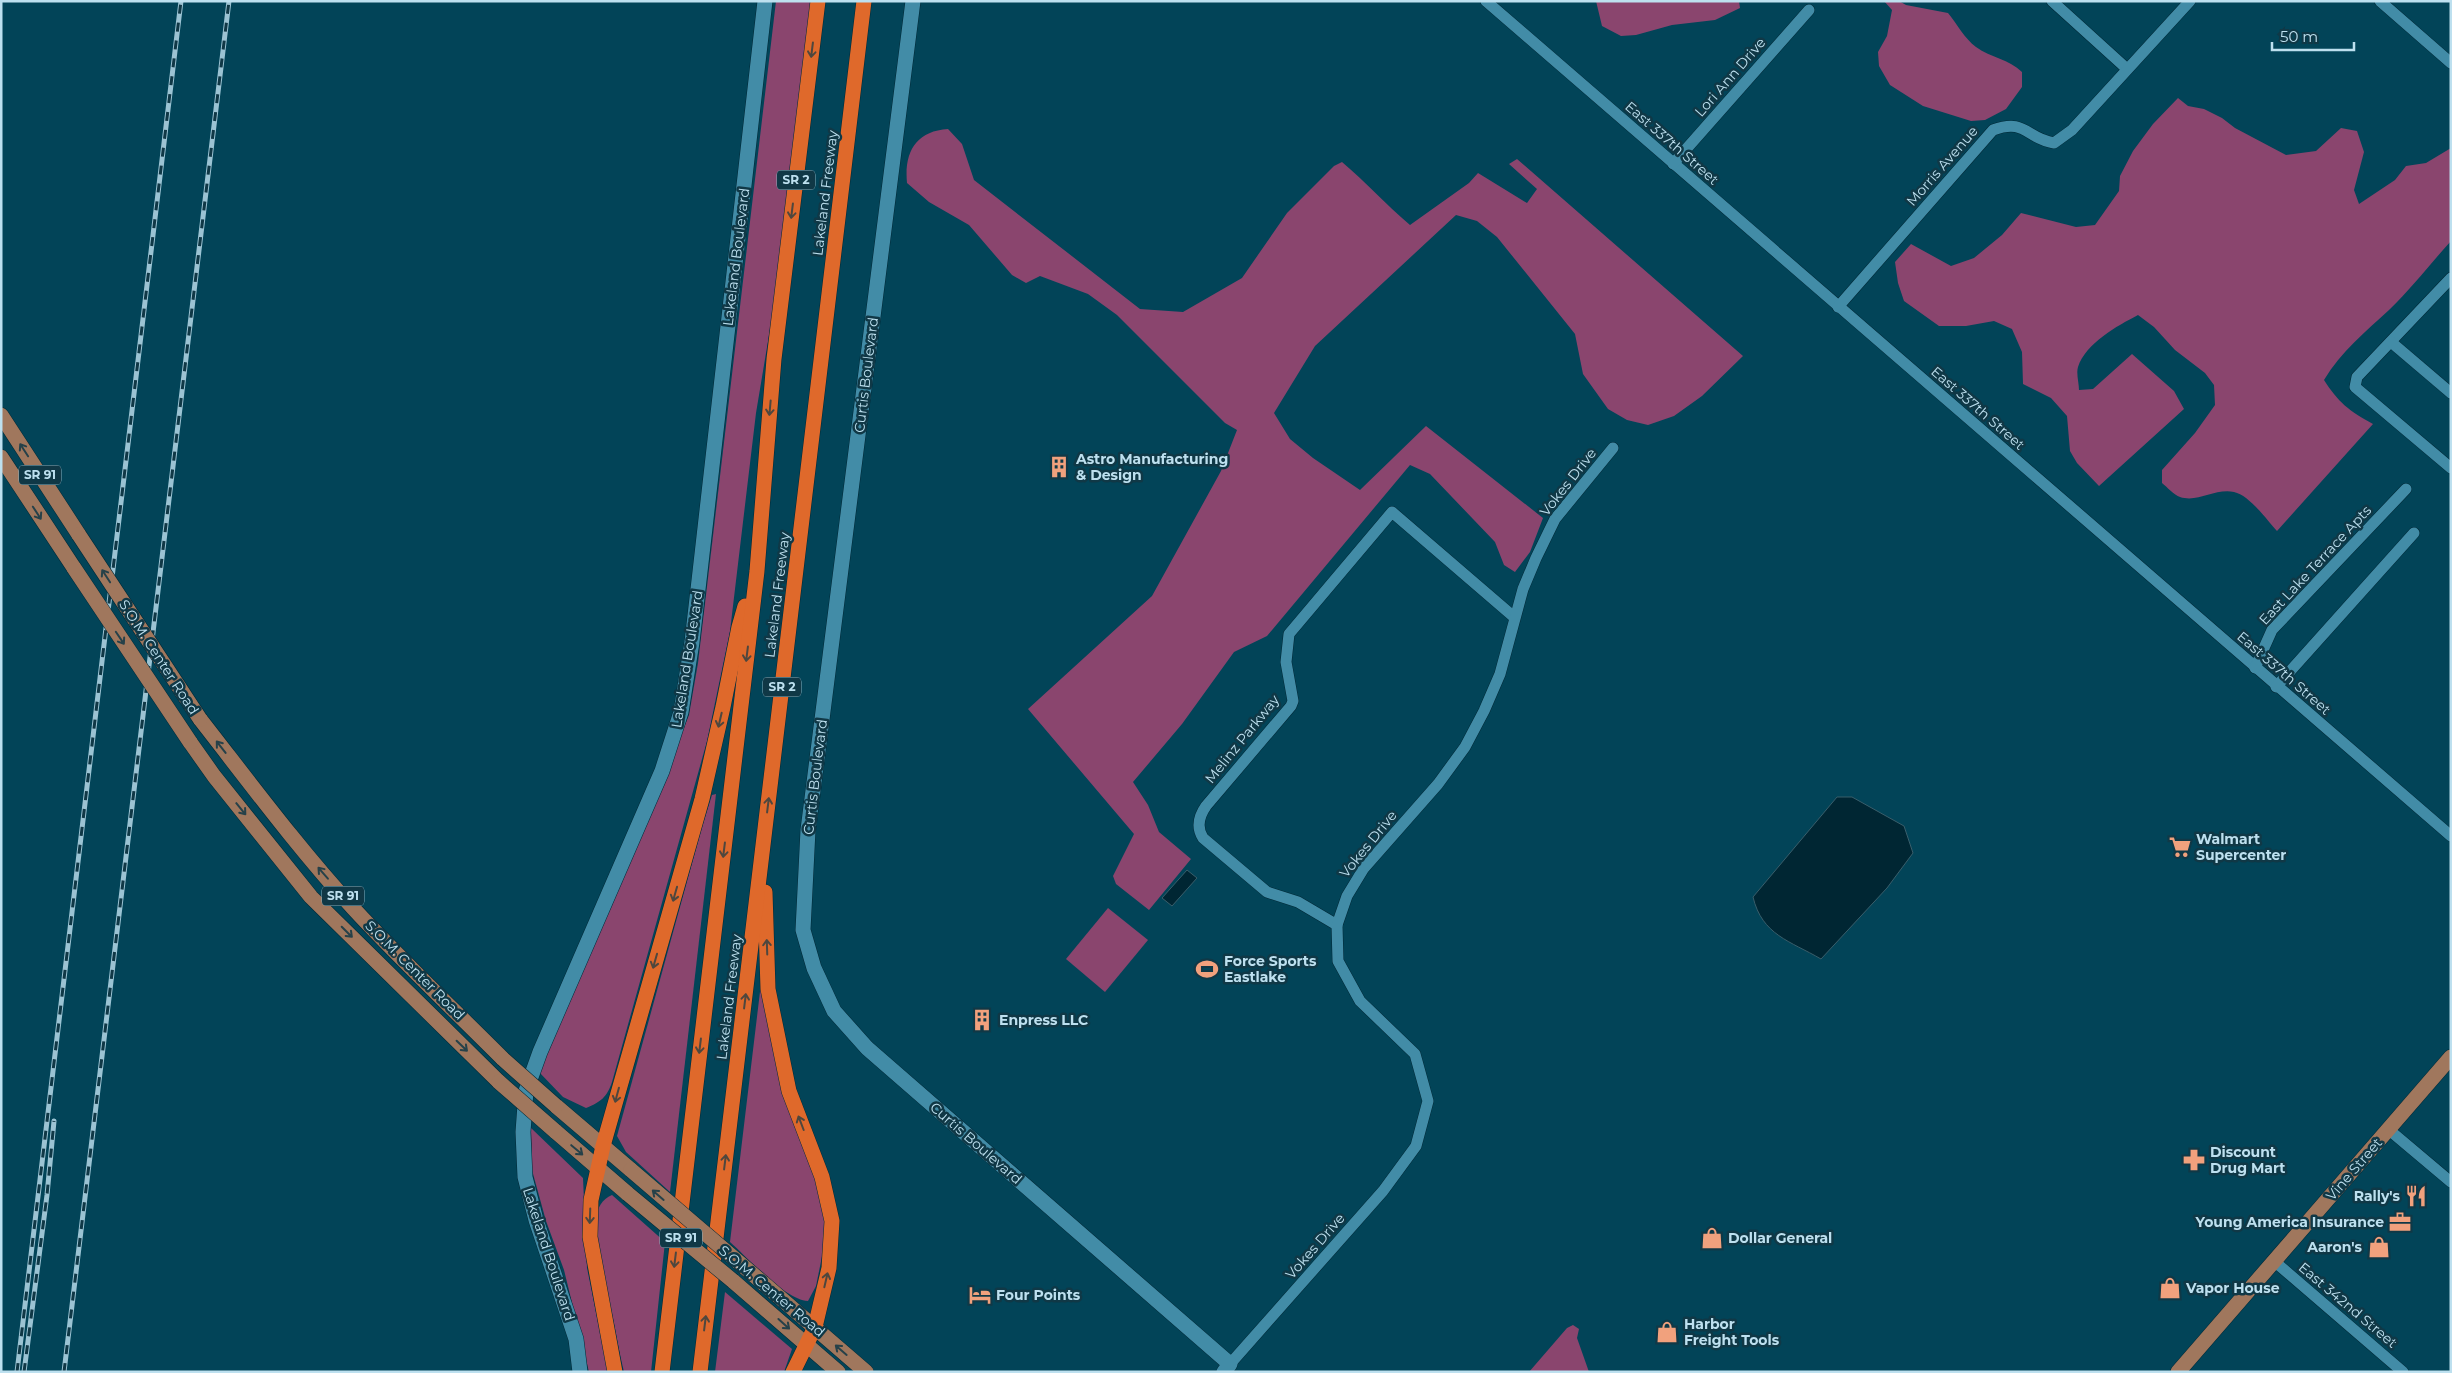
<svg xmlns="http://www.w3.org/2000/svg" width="2452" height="1373" viewBox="0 0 2452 1373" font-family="Montserrat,sans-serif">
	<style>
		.green { fill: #8a456e }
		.water { fill: #002633; stroke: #395e6b }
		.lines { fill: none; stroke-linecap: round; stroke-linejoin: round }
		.street-casing { stroke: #002937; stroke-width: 12 }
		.secondary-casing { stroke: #002937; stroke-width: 16 }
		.primary-casing { stroke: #002937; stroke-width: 16 }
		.highway-casing { stroke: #002937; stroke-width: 16 }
		.street { stroke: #428ca7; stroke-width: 11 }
		.secondary { stroke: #428ca7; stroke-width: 15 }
		.primary { stroke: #a0775d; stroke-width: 15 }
		.highway { stroke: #df692b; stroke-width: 15 }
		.rail-casing { stroke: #9bc3d3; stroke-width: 5 }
		.rail { stroke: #103846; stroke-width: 3; stroke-dasharray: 9; stroke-linecap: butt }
		.primary-bridge-casing { stroke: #002937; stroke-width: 16; stroke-linecap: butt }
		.primary-bridge { stroke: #a0775d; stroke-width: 15 }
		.oneway { stroke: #4e473e }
		.oneway2 { stroke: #264149 }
		.labels { text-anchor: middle; stroke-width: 5; stroke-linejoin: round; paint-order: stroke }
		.shield { fill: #103846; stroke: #89aebc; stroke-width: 1 }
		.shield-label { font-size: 12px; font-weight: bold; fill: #bde0ef }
		.street-label { font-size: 14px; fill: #bde0ef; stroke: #103846 }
		.poi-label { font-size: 14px; font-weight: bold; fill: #bde0ef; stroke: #103846; text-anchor: start }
	</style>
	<rect width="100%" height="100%" fill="#024458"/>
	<g class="green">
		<path d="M776 1H812L776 293 756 413 730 631 707 741 612 1082C607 1097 601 1102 586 1108L563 1097 539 1072 641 834 689 715 698 663Z"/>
		<path d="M1596 1H1739L1740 8 1715 20 1672 25 1636 35 1621 36 1602 26Z"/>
		<path d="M1884 1H1899L1906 5 1948 13C1957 24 1965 39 1976 47 1991 58 2009 59 2022 72V87L2006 109 1985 120 1971 121 1923 106 1890 85 1879 66 1878 52 1887 36 1892 10Z"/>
		<path d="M2178 98 2188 106 2204 109 2222 118 2235 128 2286 155 2316 151 2341 128 2357 131 2364 152 2354 190 2359 204 2395 180 2406 166 2426 163 2451 148V241C2430 264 2411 289 2389 310 2365 332 2341 352 2324 380 2338 402 2349 411 2373 424L2277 531C2267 520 2249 495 2234 492 2215 488 2198 503 2180 497 2174 495 2167 487 2162 483V470L2195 433 2215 405 2214 385 2205 373 2175 350 2154 327 2138 315C2117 326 2086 343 2078 367 2076 373 2079 383 2079 390L2093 389 2132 354 2174 391 2184 409 2099 486 2077 463 2070 451 2067 416 2051 398 2023 384 2022 352 2012 329 1994 321 1966 326H1939L1904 301 1898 283 1895 262 1911 244 1951 266 1974 258 2002 235 2021 213 2076 227 2095 225 2119 191 2120 176 2133 151 2153 124Z"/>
		<path d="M948 129 962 144 974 180 1140 309 1183 312 1242 278 1287 213 1334 166 1342 162C1366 182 1386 205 1410 225L1469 183 1478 173 1527 203 1537 189 1509 164 1517 159 1743 356 1702 396 1674 416 1648 425 1627 420 1608 409 1583 374 1575 334 1497 237 1477 221 1456 215 1315 346 1274 413 1290 439 1313 458 1360 490 1426 426 1543 518 1530 552 1515 572 1504 565 1495 542 1430 474 1410 465 1267 636 1234 652 1182 724 1133 782 1148 805 1159 832 1191 859 1149 910 1116 884 1113 876 1134 834 1028 709 1152 596 1221 471 1237 430 1225 423 1117 315 1088 294 1040 276 1026 283 1012 275 969 225 929 202 907 183C904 152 916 131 948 129Z"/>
		<path d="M716 794 670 1192 626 1152 617 1136 702 827 712 795Z"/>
		<path d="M1108 908 1148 940 1105 992 1066 959Z"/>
		<path d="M762 975 828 1227 816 1286 808 1301C785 1300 747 1257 730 1242Z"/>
		<path d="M531 1128 583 1178 587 1268 608 1372H589L564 1270 546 1221 532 1170Z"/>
		<path d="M612 1195 665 1242 651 1372H624C617 1343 613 1313 605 1284 599 1263 593 1241 596 1219 597 1208 602 1199 612 1195Z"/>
		<path d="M725 1292 792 1349 784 1372H715Z"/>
		<path d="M1573 1325 1579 1329 1577 1338 1589 1372H1529L1567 1328Z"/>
	</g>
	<g class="water">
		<path d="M1837 797H1852L1904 826 1913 853 1887 888 1821 959C1790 941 1762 935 1753 897Z"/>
		<path d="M1187 870 1197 878 1172 906 1162 898Z"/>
	</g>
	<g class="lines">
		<g class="street-casing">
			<g id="street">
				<path d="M1486 1 2451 836"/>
				<path d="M2052 1 2126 68"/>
				<path d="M2380 1 2451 63"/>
				<path d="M1673 164 1809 10"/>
				<path d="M2451 278 2357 377 2355 387 2451 468"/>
				<path d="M1838 307 1993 130C2026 118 2025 138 2054 143L2072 130 2190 1"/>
				<path d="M2391 342 2451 393"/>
				<path d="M2255 668 2272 630 2406 489"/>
				<path d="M2276 687 2414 533"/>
				<path d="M1337 925 1298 902 1267 892 1203 838C1196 827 1199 816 1206 806L1291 706 1293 701 1286 662 1289 634 1392 512 1514 617"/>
				<path d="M2388 1129 2451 1182"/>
				<path d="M2274 1261 2403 1372"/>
				<path d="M1230 1364 1383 1191 1416 1146 1428 1101 1415 1054 1360 1001 1338 961 1337 925 1347 896 1364 868 1438 784 1465 747 1484 711 1500 674 1523 589 1536 558 1555 519 1613 448"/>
			</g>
		</g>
		<g class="secondary-casing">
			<g id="secondary">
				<path d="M913 1 808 830 803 930 814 968 834 1011 867 1048 1230 1364 1224 1372"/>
				<path d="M580 1372 576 1339 536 1220 525 1177 523 1132 526 1091 540 1052 662 771 681 712 692 642 765 1"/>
			</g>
		</g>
		<g class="primary-casing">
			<g id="primary">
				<path d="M1 415 79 535"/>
				<path d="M1 457 74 568"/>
				<path d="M200 719C250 783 298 848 353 908 401 960 453 1009 503 1059"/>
				<path d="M190 742 214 776 311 897 499 1082"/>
				<path d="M556 1106 631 1170"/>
				<path d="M555 1131 628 1194"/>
				<path d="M733 1281 838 1372"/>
				<path d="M763 1283 866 1372"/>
				<path d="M2178 1372 2451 1057"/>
			</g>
		</g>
		<g class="highway-casing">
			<g id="highway">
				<path d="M765 892 768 989 789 1091 822 1177 832 1221 829 1268 815 1327 793 1372"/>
				<path d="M615 1372 590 1237 591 1200 603 1146 702 799 723 707 739 627 745 606"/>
				<path d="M662 1372 757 571 774 359 818 1"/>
				<path d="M700 1372 864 1"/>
			</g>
		</g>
		<use href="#street" class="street"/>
		<use href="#secondary" class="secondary"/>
		<use href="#primary" class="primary"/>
		<use href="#highway" class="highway"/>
		<g class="rail-casing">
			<g id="rail">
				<path d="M17 1372 181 1"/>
				<path d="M24 1372 47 1195 54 1121"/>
				<path d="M64 1372 229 1"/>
			</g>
		</g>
		<use href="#rail" class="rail"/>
		<g class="primary-bridge-casing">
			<g id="primary-bridge">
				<path d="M79 535 200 719"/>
				<path d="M74 568 190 742"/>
				<path d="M503 1059 556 1106"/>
				<path d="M499 1082 555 1131"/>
				<path d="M631 1170 763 1283"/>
				<path d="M628 1194 733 1281"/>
			</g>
		</g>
		<use href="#primary-bridge" class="primary-bridge"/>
	</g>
	<defs><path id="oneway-shaft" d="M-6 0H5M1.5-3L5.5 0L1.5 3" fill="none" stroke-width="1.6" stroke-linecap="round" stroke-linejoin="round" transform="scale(1.25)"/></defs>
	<g class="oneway">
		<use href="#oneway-shaft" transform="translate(812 50) rotate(97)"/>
		<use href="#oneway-shaft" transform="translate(792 211) rotate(97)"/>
		<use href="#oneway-shaft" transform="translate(770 408) rotate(95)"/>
		<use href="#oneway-shaft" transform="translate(747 654) rotate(97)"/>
		<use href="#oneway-shaft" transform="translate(720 720) rotate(103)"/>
		<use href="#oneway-shaft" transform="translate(768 805) rotate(-83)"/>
		<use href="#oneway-shaft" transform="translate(724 850) rotate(97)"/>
		<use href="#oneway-shaft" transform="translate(675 894) rotate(106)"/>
		<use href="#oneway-shaft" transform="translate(767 947) rotate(-92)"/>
		<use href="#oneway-shaft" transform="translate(655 961) rotate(106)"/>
		<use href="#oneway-shaft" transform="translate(745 1001) rotate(-83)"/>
		<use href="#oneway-shaft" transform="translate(700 1046) rotate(97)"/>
		<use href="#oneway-shaft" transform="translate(617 1095) rotate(105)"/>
		<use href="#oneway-shaft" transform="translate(801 1123) rotate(-111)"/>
		<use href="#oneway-shaft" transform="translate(725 1162) rotate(-83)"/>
		<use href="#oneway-shaft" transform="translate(590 1216) rotate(92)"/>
		<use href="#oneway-shaft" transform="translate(675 1260) rotate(97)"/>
		<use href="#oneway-shaft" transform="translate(826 1280) rotate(-77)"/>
		<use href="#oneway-shaft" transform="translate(705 1323) rotate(-83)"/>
	</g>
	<g class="oneway2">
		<use href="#oneway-shaft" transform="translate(24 450) rotate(-123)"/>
		<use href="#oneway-shaft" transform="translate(37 513) rotate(57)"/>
		<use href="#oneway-shaft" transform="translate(106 576) rotate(-123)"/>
		<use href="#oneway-shaft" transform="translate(120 638) rotate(56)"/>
		<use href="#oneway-shaft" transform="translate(221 747) rotate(-128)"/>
		<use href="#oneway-shaft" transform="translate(241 809) rotate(51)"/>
		<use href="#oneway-shaft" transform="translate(323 873) rotate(-131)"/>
		<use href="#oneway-shaft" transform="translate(347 932) rotate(45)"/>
		<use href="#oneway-shaft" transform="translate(462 1046) rotate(44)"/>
		<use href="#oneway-shaft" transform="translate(577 1150) rotate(40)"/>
		<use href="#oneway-shaft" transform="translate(658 1195) rotate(-139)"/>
		<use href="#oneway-shaft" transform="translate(784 1324) rotate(42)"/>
		<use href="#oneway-shaft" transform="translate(841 1350) rotate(-139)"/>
	</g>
	<defs>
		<g id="building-bare" transform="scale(1.725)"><path d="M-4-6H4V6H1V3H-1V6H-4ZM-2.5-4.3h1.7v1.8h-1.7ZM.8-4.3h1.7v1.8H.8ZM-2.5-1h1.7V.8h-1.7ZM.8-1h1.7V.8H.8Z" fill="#f1a17d" stroke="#103846" stroke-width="2.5" paint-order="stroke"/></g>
		<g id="supermarket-bare" transform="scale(1.725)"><path d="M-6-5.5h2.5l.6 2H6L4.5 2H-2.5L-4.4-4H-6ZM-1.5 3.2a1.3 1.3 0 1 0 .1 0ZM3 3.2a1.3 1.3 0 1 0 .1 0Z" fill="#f1a17d" stroke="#103846" stroke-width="2.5" paint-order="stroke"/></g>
		<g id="stadium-bare" transform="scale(1.725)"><path d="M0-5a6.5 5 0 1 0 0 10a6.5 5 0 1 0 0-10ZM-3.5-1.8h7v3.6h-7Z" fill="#f1a17d" stroke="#103846" stroke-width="2.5" paint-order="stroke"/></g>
		<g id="pharmacy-bare" transform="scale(1.725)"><path d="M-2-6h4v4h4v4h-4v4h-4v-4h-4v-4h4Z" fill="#f1a17d" stroke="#103846" stroke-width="2.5" paint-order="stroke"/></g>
		<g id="restaurant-bare" transform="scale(1.725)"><path d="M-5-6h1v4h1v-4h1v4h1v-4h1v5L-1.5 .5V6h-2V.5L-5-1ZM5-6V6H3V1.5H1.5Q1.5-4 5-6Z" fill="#f1a17d" stroke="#103846" stroke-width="2.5" paint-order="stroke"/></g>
		<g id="office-bare" transform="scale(1.725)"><path d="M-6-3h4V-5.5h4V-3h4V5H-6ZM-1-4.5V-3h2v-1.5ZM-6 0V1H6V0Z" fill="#f1a17d" stroke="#103846" stroke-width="2.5" paint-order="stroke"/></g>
		<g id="shop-bare" transform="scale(1.725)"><path d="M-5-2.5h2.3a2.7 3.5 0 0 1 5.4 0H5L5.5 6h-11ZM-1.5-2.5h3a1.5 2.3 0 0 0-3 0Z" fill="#f1a17d" stroke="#103846" stroke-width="2.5" paint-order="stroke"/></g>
		<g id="hotel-bare" transform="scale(1.725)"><path d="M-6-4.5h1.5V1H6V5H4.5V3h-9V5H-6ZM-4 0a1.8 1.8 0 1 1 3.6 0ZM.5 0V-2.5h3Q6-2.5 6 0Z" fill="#f1a17d" stroke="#103846" stroke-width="2.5" paint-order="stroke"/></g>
	</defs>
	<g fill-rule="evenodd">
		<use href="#building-bare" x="1059" y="467"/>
		<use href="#supermarket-bare" x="2180" y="847"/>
		<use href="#stadium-bare" x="1207" y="969"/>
		<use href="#building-bare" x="982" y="1020"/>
		<use href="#pharmacy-bare" x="2194" y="1160"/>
		<use href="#restaurant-bare" x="2416" y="1196"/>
		<use href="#office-bare" x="2400" y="1222"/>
		<use href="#shop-bare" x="1712" y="1238"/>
		<use href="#shop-bare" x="2379" y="1247"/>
		<use href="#shop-bare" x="2170" y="1288"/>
		<use href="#hotel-bare" x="980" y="1295"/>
		<use href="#shop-bare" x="1667" y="1332"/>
	</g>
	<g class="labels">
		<g class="shield">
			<rect x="777" y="170.5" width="38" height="19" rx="4"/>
			<rect x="19" y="465.5" width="42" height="19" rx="4"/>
			<rect x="763" y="677.5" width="38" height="19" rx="4"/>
			<rect x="322" y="886.5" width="42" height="19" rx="4"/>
			<rect x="660" y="1228.5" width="42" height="19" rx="4"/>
		</g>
		<g class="shield-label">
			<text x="796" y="184">SR 2</text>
			<text x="40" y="479">SR 91</text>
			<text x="782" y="691">SR 2</text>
			<text x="343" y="900">SR 91</text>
			<text x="681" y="1242">SR 91</text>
		</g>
		<g class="street-label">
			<text transform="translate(1730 77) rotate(-49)" y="5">Lori Ann Drive</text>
			<text transform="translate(1672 143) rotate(41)" y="5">East 337th Street</text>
			<text transform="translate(1942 166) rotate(-49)" y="5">Morris Avenue</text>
			<text transform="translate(825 193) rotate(-83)" y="5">Lakeland Freeway</text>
			<text transform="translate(736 257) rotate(-83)" y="5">Lakeland Boulevard</text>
			<text transform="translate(866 375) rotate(-83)" y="5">Curtis Boulevard</text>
			<text transform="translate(1978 408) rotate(41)" y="5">East 337th Street</text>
			<text transform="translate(1568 482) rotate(-52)" y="5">Vokes Drive</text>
			<text transform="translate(2315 565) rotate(-47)" y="5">East Lake Terrace Apts</text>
			<text transform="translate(777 595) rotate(-83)" y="5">Lakeland Freeway</text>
			<text transform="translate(159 657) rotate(57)" y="5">S.O.M. Center Road</text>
			<text transform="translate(687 659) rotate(-81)" y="5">Lakeland Boulevard</text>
			<text transform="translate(2284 673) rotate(41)" y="5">East 337th Street</text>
			<text transform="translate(1242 739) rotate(-51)" y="5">Melinz Parkway</text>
			<text transform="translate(815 777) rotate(-83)" y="5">Curtis Boulevard</text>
			<text transform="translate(1368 844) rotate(-51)" y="5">Vokes Drive</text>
			<text transform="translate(415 970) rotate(45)" y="5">S.O.M. Center Road</text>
			<text transform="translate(729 997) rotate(-83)" y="5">Lakeland Freeway</text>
			<text transform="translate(976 1143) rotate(41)" y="5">Curtis Boulevard</text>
			<text transform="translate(2354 1169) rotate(-49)" y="5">Vine Street</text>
			<text transform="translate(1315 1246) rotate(-49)" y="5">Vokes Drive</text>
			<text transform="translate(549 1254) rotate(72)" y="5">Lakeland Boulevard</text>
			<text transform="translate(772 1291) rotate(40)" y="5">S.O.M. Center Road</text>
			<text transform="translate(2348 1305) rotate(40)" y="5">East 342nd Street</text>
		</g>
		<g class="poi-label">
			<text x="1076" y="464">Astro Manufacturing<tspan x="1076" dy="16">&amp; Design</tspan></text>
			<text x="2196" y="844">Walmart<tspan x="2196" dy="16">Supercenter</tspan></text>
			<text x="1224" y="966">Force Sports<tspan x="1224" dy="16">Eastlake</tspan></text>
			<text x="999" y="1025">Enpress LLC</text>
			<text x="2210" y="1157">Discount<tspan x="2210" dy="16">Drug Mart</tspan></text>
			<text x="2400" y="1201" text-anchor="end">Rally's</text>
			<text x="2384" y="1227" text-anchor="end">Young America Insurance</text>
			<text x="1728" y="1243">Dollar General</text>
			<text x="2362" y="1252" text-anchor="end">Aaron's</text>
			<text x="2186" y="1293">Vapor House</text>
			<text x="996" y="1300">Four Points</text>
			<text x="1684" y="1329">Harbor<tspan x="1684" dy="16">Freight Tools</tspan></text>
		</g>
	</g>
	<rect width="2452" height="1373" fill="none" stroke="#bde0ef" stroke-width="5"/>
	<path d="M2272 42v8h82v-8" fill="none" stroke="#bde0ef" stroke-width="2.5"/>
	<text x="2280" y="42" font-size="15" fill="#bde0ef" stroke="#103846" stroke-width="4" paint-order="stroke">50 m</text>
</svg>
